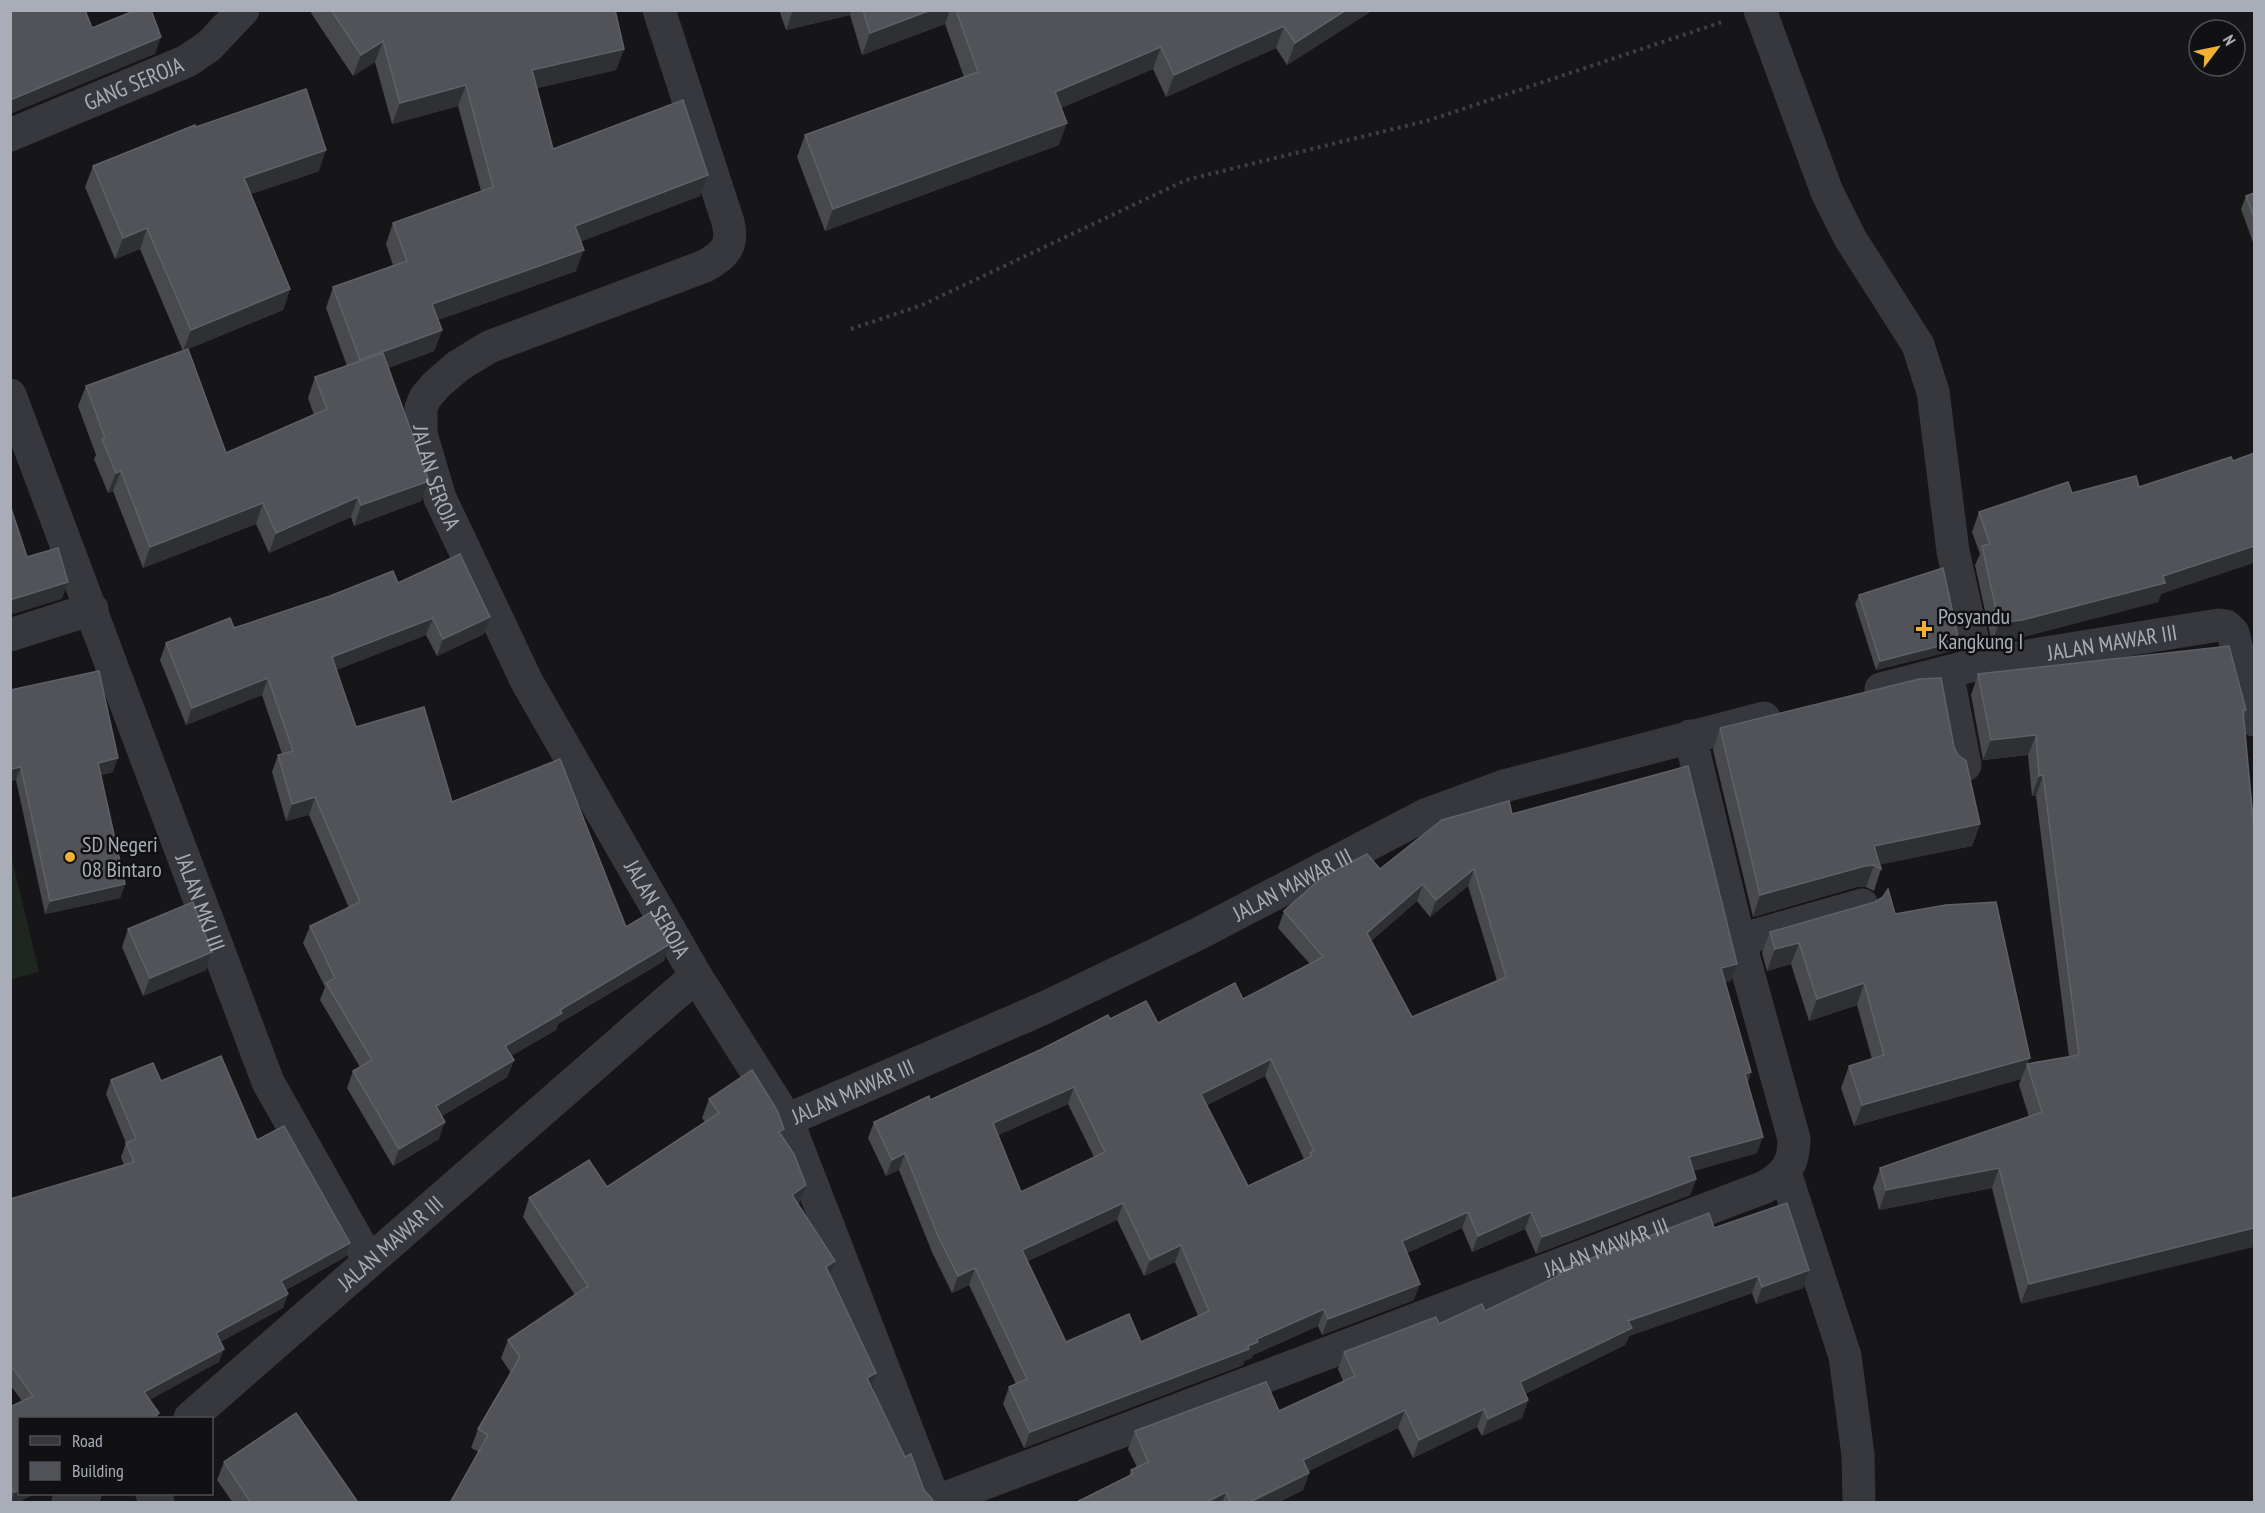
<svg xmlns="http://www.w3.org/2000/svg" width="2265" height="1513" viewBox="0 0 2265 1513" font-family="'PT Sans Narrow',sans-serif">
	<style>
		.green { fill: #1e261f }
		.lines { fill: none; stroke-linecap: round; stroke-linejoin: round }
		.path { stroke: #3d3f44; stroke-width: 4; stroke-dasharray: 3 4.5; stroke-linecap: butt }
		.minor { stroke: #37383d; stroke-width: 33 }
		.wall { fill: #47494d; fill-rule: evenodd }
		.shaded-wall { fill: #2f3033 }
		.building { fill: #525359; stroke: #5f6168; stroke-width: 1.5; fill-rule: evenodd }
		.poi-dot { fill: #f2b134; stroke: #111113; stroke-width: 2 }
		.labels { text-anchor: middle; stroke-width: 5; stroke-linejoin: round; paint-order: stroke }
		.street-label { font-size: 22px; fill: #a8adb8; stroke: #111113 }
		.poi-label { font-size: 22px; fill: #a8adb8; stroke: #111113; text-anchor: start }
	</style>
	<rect width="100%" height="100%" fill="#161618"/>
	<path class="green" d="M11 855 39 972 11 979H10Z"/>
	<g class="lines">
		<path class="path" d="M851 329 922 305 1186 180 1430 120 1722 22"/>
		<g class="minor">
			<path id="s1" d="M659 10 728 222C734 245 725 255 705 266L489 347 458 366 436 385 425 398 421 408V434L440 498 527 682 696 976"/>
			<path d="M1760 10 1827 192 1850 238 1918 345 1933 392 1953 551 1978 664"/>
			<path id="s2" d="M10 135 187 61 209 46 243 10"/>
			<path id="s3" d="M10 395 268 1082 369 1261"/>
			<path d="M10 635 92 609"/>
			<path d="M1947 672 1965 765"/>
			<path id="s4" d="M1881 689 1978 664 2219 625 2226 626 2233 633 2254 720"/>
			<path d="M1739 940 1862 905"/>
			<path d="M787 1120 935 1502"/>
			<path d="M1785 1173 1845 1356 1858 1455 1859 1502"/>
			<path id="s5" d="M190 1418 696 976 787 1120 1044 1008 1200 933 1425 815 1504 786 1764 718"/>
			<path d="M152 1494 158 1502"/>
			<path d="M68 1502 85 1494"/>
			<path id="s6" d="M935 1502 1765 1187C1786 1174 1794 1165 1794 1139L1739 940 1690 736"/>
		</g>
	</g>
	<g class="wall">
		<path d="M312 10H615L624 49 616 70 537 88 553 149 700 196 581 241 576 271 438 320 442 330 434 351 388 368 429 481 421 501 354 526 351 517 269 553 256 524 143 568 113 491 108 493 94 459 96 455 78 406 86 386 183 351 140 249 115 259 85 187 93 166 196 127 319 171 251 194 290 289 283 310 188 349 226 453 314 415 308 398 315 377 347 366 326 308 333 287 393 265 386 244 393 223 481 191 458 106 392 124 375 62 353 76 311 13Z"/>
		<path d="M779 10H1373L1287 65 1276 48 1166 97 1153 69 1061 108 1059 145 825 231 797 157 805 135 964 77 945 24 862 55 850 15 786 30Z"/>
		<path d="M2254 193V245L2241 209 2246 196Z"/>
		<path d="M2233 461 2161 594 2158 602 2015 639 1992 643 1975 565 1980 554 1972 532 1979 512 2072 493 2139 487Z"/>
		<path d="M398 583 484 634 437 656 426 635 336 670 356 727 452 802 626 927 664 961 558 1024 556 1030 511 1056 514 1060 507 1077 442 1116 439 1139 393 1166 347 1088 353 1071 360 1067 320 1000 325 987 303 943 310 926 349 908 309 815 286 821 272 772 278 755 282 754 262 695 186 725 160 660 166 643 234 628Z"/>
		<path d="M1859 595 1959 641 1956 650 1876 670 1855 604Z"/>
		<path d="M1978 674 2246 710 2021 1304 1992 1188 1879 1210 1873 1188 1880 1168 2029 1117 2019 1085 2021 1079 1854 1126 1841 1088 1849 1066 1872 1059 1857 1005 1809 1021 1791 964 1767 971 1762 953 1770 932 1895 914 2027 1064 2069 1057 2036 796H2032L2028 755 1983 760 1971 695Z"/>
		<path d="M10 690 113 772 101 775 125 884 120 898 45 914 16 780Z"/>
		<path d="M1720 728 1954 747 1980 824 1972 846 1880 864 1881 869 1874 891 1866 887H1857L1753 917 1713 750Z"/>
		<path d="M1512 814 1737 964 1731 981 1725 982 1751 1072 1748 1082 1757 1153 1693 1171 1696 1179 1690 1195 1536 1254 1525 1229 1472 1252 1462 1228 1407 1253 1414 1300 1322 1335 1318 1326 1253 1355 1252 1358 1244 1361 1243 1365 1024 1448 1003 1404 1009 1387 1016 1384 969 1285 952 1293 932 1252 899 1170 886 1176 868 1138 874 1122 930 1100 1110 1019 1158 1023 1243 999 1310 964 1278 928 1284 911 1380 869ZM1468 886 1497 981 1412 1017 1371 941 1417 901 1430 917ZM1265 1076 1304 1159 1248 1186 1207 1105ZM1068 1104 1094 1157 1021 1192 998 1135ZM1117 1220 1144 1276 1175 1262 1198 1316 1141 1342H1066L1028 1261Z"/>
		<path d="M128 929 212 952 206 970 143 996 122 947Z"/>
		<path d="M111 1080 161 1081 257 1140 350 1243 345 1257 286 1290 283 1308 220 1342 219 1362 20 1419V1494H34L17 1503H10V1407L22 1401 10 1385V1199L124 1165 121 1157 126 1143 106 1094Z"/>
		<path d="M709 1099 782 1135 799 1204 798 1205 876 1373 871 1386 905 1457 924 1490 479 1452 471 1448 478 1429 511 1373 501 1358 508 1340 575 1295 523 1217 529 1198 607 1187 705 1122 702 1118Z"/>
		<path d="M1714 1228 1809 1270 1803 1288 1756 1304 1752 1293 1629 1336 1625 1345 1525 1394 1528 1400 1522 1418 1482 1436 1477 1427 1413 1458 1398 1428 1308 1471 1309 1473 1303 1490 1277 1503H1075L1129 1476 1131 1470 1137 1467 1128 1449 1135 1431 1279 1411 1343 1381 1338 1369 1344 1352 1485 1311 1556 1277 1558 1271Z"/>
		<path d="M224 1462 357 1501 356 1503H233L217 1480Z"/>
	</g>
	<g class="shaded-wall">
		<path d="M793 10H851L850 15 786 30Z"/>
		<path d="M931 10H950L945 24 862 55 870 33Z"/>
		<path d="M1346 10H1373L1287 65 1295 43Z"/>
		<path d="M1284 26 1276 48 1166 97 1174 75Z"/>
		<path d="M161 37 155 54 10 114V100Z"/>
		<path d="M383 41 375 62 353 76 361 55Z"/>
		<path d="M1161 47 1153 69 1047 114 1055 92Z"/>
		<path d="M624 49 616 70 524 91 532 70Z"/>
		<path d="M466 85 458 106 392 124 400 103Z"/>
		<path d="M1067 123 1059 145 825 231 833 209Z"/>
		<path d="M326 150 319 171 236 199 244 178Z"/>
		<path d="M708 175 700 196 567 247 575 226Z"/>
		<path d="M147 228 140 249 115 259 123 238Z"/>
		<path d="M584 250 576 271 424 325 432 304Z"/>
		<path d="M290 289 283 310 183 351 191 330Z"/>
		<path d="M442 330 434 351 352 381 360 360Z"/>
		<path d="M121 471 113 491 108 493 116 473Z"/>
		<path d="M429 481 421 501 354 526 361 505Z"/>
		<path d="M358 497 351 517 269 553 276 533Z"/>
		<path d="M263 503 256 524 143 568 150 547Z"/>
		<path d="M2254 546V563L2161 594 2158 602 2015 639 1992 643 1999 623 2163 576Z"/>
		<path d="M68 582 62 599 10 615V600Z"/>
		<path d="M490 617 484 634 437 656 443 639Z"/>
		<path d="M433 618 426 635 326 674 332 657Z"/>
		<path d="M1959 641 1956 650 1876 670 1880 661Z"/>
		<path d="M268 678 262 695 186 725 192 708Z"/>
		<path d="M2036 735 2028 755 1983 760 1991 740Z"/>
		<path d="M118 758 113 772 93 777 98 763Z"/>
		<path d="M21 767 16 780 10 782V769Z"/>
		<path d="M2043 775 2036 796H2032L2039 776Z"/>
		<path d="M315 797 309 815 286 821 292 804Z"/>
		<path d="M1980 824 1972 846 1874 866 1866 887H1857L1753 917 1760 895 1874 846Z"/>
		<path d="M1474 869 1468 886 1430 917 1436 900Z"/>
		<path d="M125 884 120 898 45 914 50 901Z"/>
		<path d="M1423 884 1417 901 1361 950 1367 933Z"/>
		<path d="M1799 943 1791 964 1767 971 1775 949Z"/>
		<path d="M670 944 664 961 558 1024 556 1030 499 1063 505 1046 560 1010Z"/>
		<path d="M212 952 206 970 143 996 150 978Z"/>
		<path d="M1737 964 1731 981 1715 985 1721 968Z"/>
		<path d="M1864 983 1857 1005 1809 1021 1817 999Z"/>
		<path d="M2030 1058 2021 1079 1854 1126 1862 1105Z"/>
		<path d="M1271 1059 1265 1076 1195 1111 1201 1094Z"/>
		<path d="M514 1060 507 1077 430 1123 436 1106Z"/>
		<path d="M1751 1072 1745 1089V1074Z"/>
		<path d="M1074 1087 1068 1104 987 1140 993 1123Z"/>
		<path d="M445 1122 439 1139 393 1166 399 1149Z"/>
		<path d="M1763 1137 1757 1153 1683 1174 1689 1157Z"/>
		<path d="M905 1153 899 1170 886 1176 892 1160Z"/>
		<path d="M1999 1168 1992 1188 1879 1210 1886 1190Z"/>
		<path d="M1696 1179 1690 1195 1536 1254 1542 1237Z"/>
		<path d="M806 1185 799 1204 785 1214 792 1195Z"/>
		<path d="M1123 1203 1117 1220 1017 1266 1022 1250Z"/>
		<path d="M1468 1212 1462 1228 1396 1258 1402 1241Z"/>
		<path d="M1531 1212 1525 1229 1472 1252 1478 1236Z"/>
		<path d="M2254 1228V1247L2021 1304 2029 1284Z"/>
		<path d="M350 1243 345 1257 276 1295 281 1281Z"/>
		<path d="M1181 1245 1175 1262 1144 1276 1150 1260Z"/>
		<path d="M835 1261 828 1280 826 1267Z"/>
		<path d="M975 1268 969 1285 952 1293 958 1276Z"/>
		<path d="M1809 1270 1803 1288 1756 1304 1762 1287Z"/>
		<path d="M1758 1276 1752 1293 1629 1336 1625 1345 1513 1400 1520 1382 1628 1321Z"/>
		<path d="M1420 1284 1414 1300 1322 1335 1328 1319Z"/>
		<path d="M288 1294 283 1308 211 1347 216 1333Z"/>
		<path d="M1324 1309 1318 1326 1253 1355 1252 1358 1244 1361 1243 1365 1024 1448 1030 1432 1248 1346 1257 1339Z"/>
		<path d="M224 1349 219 1362 139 1406 144 1392Z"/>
		<path d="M876 1373 869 1392 867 1378Z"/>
		<path d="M1528 1400 1522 1418 1482 1436 1488 1419Z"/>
		<path d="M1484 1409 1477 1427 1413 1458 1419 1440Z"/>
		<path d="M1405 1410 1398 1428 1297 1477 1303 1460Z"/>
		<path d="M159 1413 157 1419H151Z"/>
		<path d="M1309 1473 1303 1490 1277 1503H1248Z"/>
		<path d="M20 1490V1494H34L17 1503H11L14 1492Z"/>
		<path d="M1226 1492 1222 1503H1205Z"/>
	</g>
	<g class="building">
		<path d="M10 10H85L92 28 136 10H151L161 37 10 100Z"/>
		<path d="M331 10H615L624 49 532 70 553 149 683 100 708 175 575 226 584 250 432 304 442 330 360 360 333 287 407 261 393 223 493 187 466 85 400 103 383 41 361 55Z"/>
		<path d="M863 10H931L870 33Z"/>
		<path d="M956 10H1346L1295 43 1284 26 1174 75 1161 47 1055 92 1067 123 833 209 805 135 978 72Z"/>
		<path d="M306 89 326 150 244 178 290 289 191 330 147 228 123 238 93 166 195 125 196 127Z"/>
		<path d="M2254 193V218L2246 196Z"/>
		<path d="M188 349 226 453 327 409 315 377 383 353 429 481 361 505 358 497 276 533 263 503 150 547 121 471 116 473 102 439 105 438 86 386Z"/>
		<path d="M2254 453V546L2163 576 2165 583 2022 620 1999 623 1982 546 1990 544 1979 512 2068 482 2072 493 2136 476 2139 487 2231 457 2233 461Z"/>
		<path d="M10 505 27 557 58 548 68 582 10 600Z"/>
		<path d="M460 554 490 617 443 639 433 618 332 657 356 727 424 707 452 802 560 759 626 927 651 912 670 944 560 1010 562 1013 505 1046 514 1060 436 1106 445 1122 399 1149 353 1071 372 1060 326 983 335 978 310 926 360 902 315 797 292 804 278 755 293 751 268 678 192 708 166 643 230 618 234 628 330 596 393 571 398 583Z"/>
		<path d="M1943 568 1959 641 1880 661 1859 595Z"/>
		<path d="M2229 646 2246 710H2243L2254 830V1003L2253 1004 2254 1010V1228L2029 1284 1999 1168 1886 1190 1880 1168 2042 1112 2027 1064 2079 1055 2043 775 2039 776 2036 735 1991 740 1978 674Z"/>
		<path d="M99 671 118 758 98 763 125 884 50 901 21 767 10 769V690Z"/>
		<path d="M1941 678 1954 747 1958 755 1966 761 1980 824 1874 846 1881 869 1874 865 1865 866 1760 895 1720 728 1919 679Z"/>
		<path d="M1688 766 1737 964 1721 968 1751 1072 1745 1074 1763 1137 1689 1157 1696 1179 1542 1237 1531 1212 1478 1236 1468 1212 1402 1241 1420 1284 1328 1319 1324 1309 1257 1339 1258 1342 1248 1346 1249 1349 1030 1432 1009 1387 1027 1379 975 1268 958 1276 938 1236 905 1153 892 1160 874 1122 929 1096 930 1100 1042 1049 1108 1015 1110 1019 1146 1001 1158 1023 1235 983 1243 999 1323 957 1284 911 1322 877 1367 854 1380 869 1442 820 1509 801 1512 814ZM1474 869 1506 977 1412 1017 1367 933 1423 884 1436 900ZM1271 1059 1314 1151 1310 1153 1312 1156 1248 1186 1201 1094ZM1074 1087 1105 1152 1021 1192 993 1123ZM1123 1203 1150 1260 1181 1245 1209 1311 1141 1342 1129 1314 1066 1342 1022 1250Z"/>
		<path d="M1888 889 1895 914 1946 905 1996 902 2030 1058 1862 1105 1849 1066 1884 1055 1864 983 1817 999 1799 943 1775 949 1770 932 1875 902 1883 897Z"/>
		<path d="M193 902 212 952 150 978 128 929Z"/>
		<path d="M221 1056 257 1140 284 1126 350 1243 281 1281 288 1294 216 1333 224 1349 144 1392 159 1413 151 1419H20V1490L14 1492 10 1485V1407L33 1396 10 1364V1199L134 1162 126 1143 136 1139 111 1080 153 1063 161 1081Z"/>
		<path d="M752 1070 777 1110 784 1129 779 1132 794 1154 806 1185 792 1195 835 1261 826 1267 876 1373 867 1378 905 1457 911 1454 924 1490 932 1499 934 1503H450L488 1435 478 1429 520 1357 508 1340 588 1286 529 1198 589 1160 607 1187 719 1113 709 1099Z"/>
		<path d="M1787 1203 1809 1270 1762 1287 1758 1276 1628 1321 1632 1328 1520 1382 1528 1400 1488 1419 1484 1409 1419 1440 1405 1410 1303 1460 1309 1473 1248 1503H1231L1226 1492 1205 1503H1075L1133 1474 1131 1470 1148 1462 1135 1431 1266 1382 1279 1411 1355 1376 1344 1352 1436 1317 1439 1324 1482 1304 1485 1311 1560 1275 1558 1271 1709 1213 1714 1228Z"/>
		<path d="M296 1413 357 1501 355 1503H251L224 1462Z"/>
	</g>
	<g class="poi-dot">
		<path d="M1921 620h6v6h6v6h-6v6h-6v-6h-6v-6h6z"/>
		<circle cx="70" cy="857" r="6"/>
	</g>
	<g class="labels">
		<g class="street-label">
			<text dy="8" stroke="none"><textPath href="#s2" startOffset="134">GANG SEROJA</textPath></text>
			<text dy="8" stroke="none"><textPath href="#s1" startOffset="674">JALAN SEROJA</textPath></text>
			<text dy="8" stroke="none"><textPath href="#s4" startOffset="236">JALAN MAWAR III</textPath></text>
			<text dy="8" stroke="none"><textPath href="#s5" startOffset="1400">JALAN MAWAR III</textPath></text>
			<text dy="8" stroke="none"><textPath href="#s3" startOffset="542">JALAN MKJ III</textPath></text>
			<text dy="8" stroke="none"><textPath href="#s1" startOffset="1160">JALAN SEROJA</textPath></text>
			<text dy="8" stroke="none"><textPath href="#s5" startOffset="914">JALAN MAWAR III</textPath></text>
			<text dy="8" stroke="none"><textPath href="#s5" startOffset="266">JALAN MAWAR III</textPath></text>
			<text dy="8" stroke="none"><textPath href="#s6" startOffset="718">JALAN MAWAR III</textPath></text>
		</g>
		<g class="poi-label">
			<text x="1938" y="624">Posyandu<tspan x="1938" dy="25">Kangkung I</tspan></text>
			<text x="82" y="852">SD Negeri<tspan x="82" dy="25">08 Bintaro</tspan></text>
		</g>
	</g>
	<rect width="2265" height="1513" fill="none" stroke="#a8adb8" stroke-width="24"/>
	<rect x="18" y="1417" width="195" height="78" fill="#111113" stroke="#4d4f55" stroke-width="1.5"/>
	<rect x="30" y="1436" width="30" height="9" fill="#37383d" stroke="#4d4f55" stroke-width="1.5"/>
	<text x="72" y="1447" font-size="18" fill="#a8adb8">Road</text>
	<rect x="30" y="1462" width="30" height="18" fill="#525359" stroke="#4d4f55" stroke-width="1.5"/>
	<text x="72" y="1477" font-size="18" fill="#a8adb8">Building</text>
	<g transform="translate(2217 48) rotate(58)"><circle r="28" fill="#111113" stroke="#4d4f55" stroke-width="1.5"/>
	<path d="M0-4.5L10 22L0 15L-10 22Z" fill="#f2b134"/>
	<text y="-9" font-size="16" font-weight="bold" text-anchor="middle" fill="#a8adb8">N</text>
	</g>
</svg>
